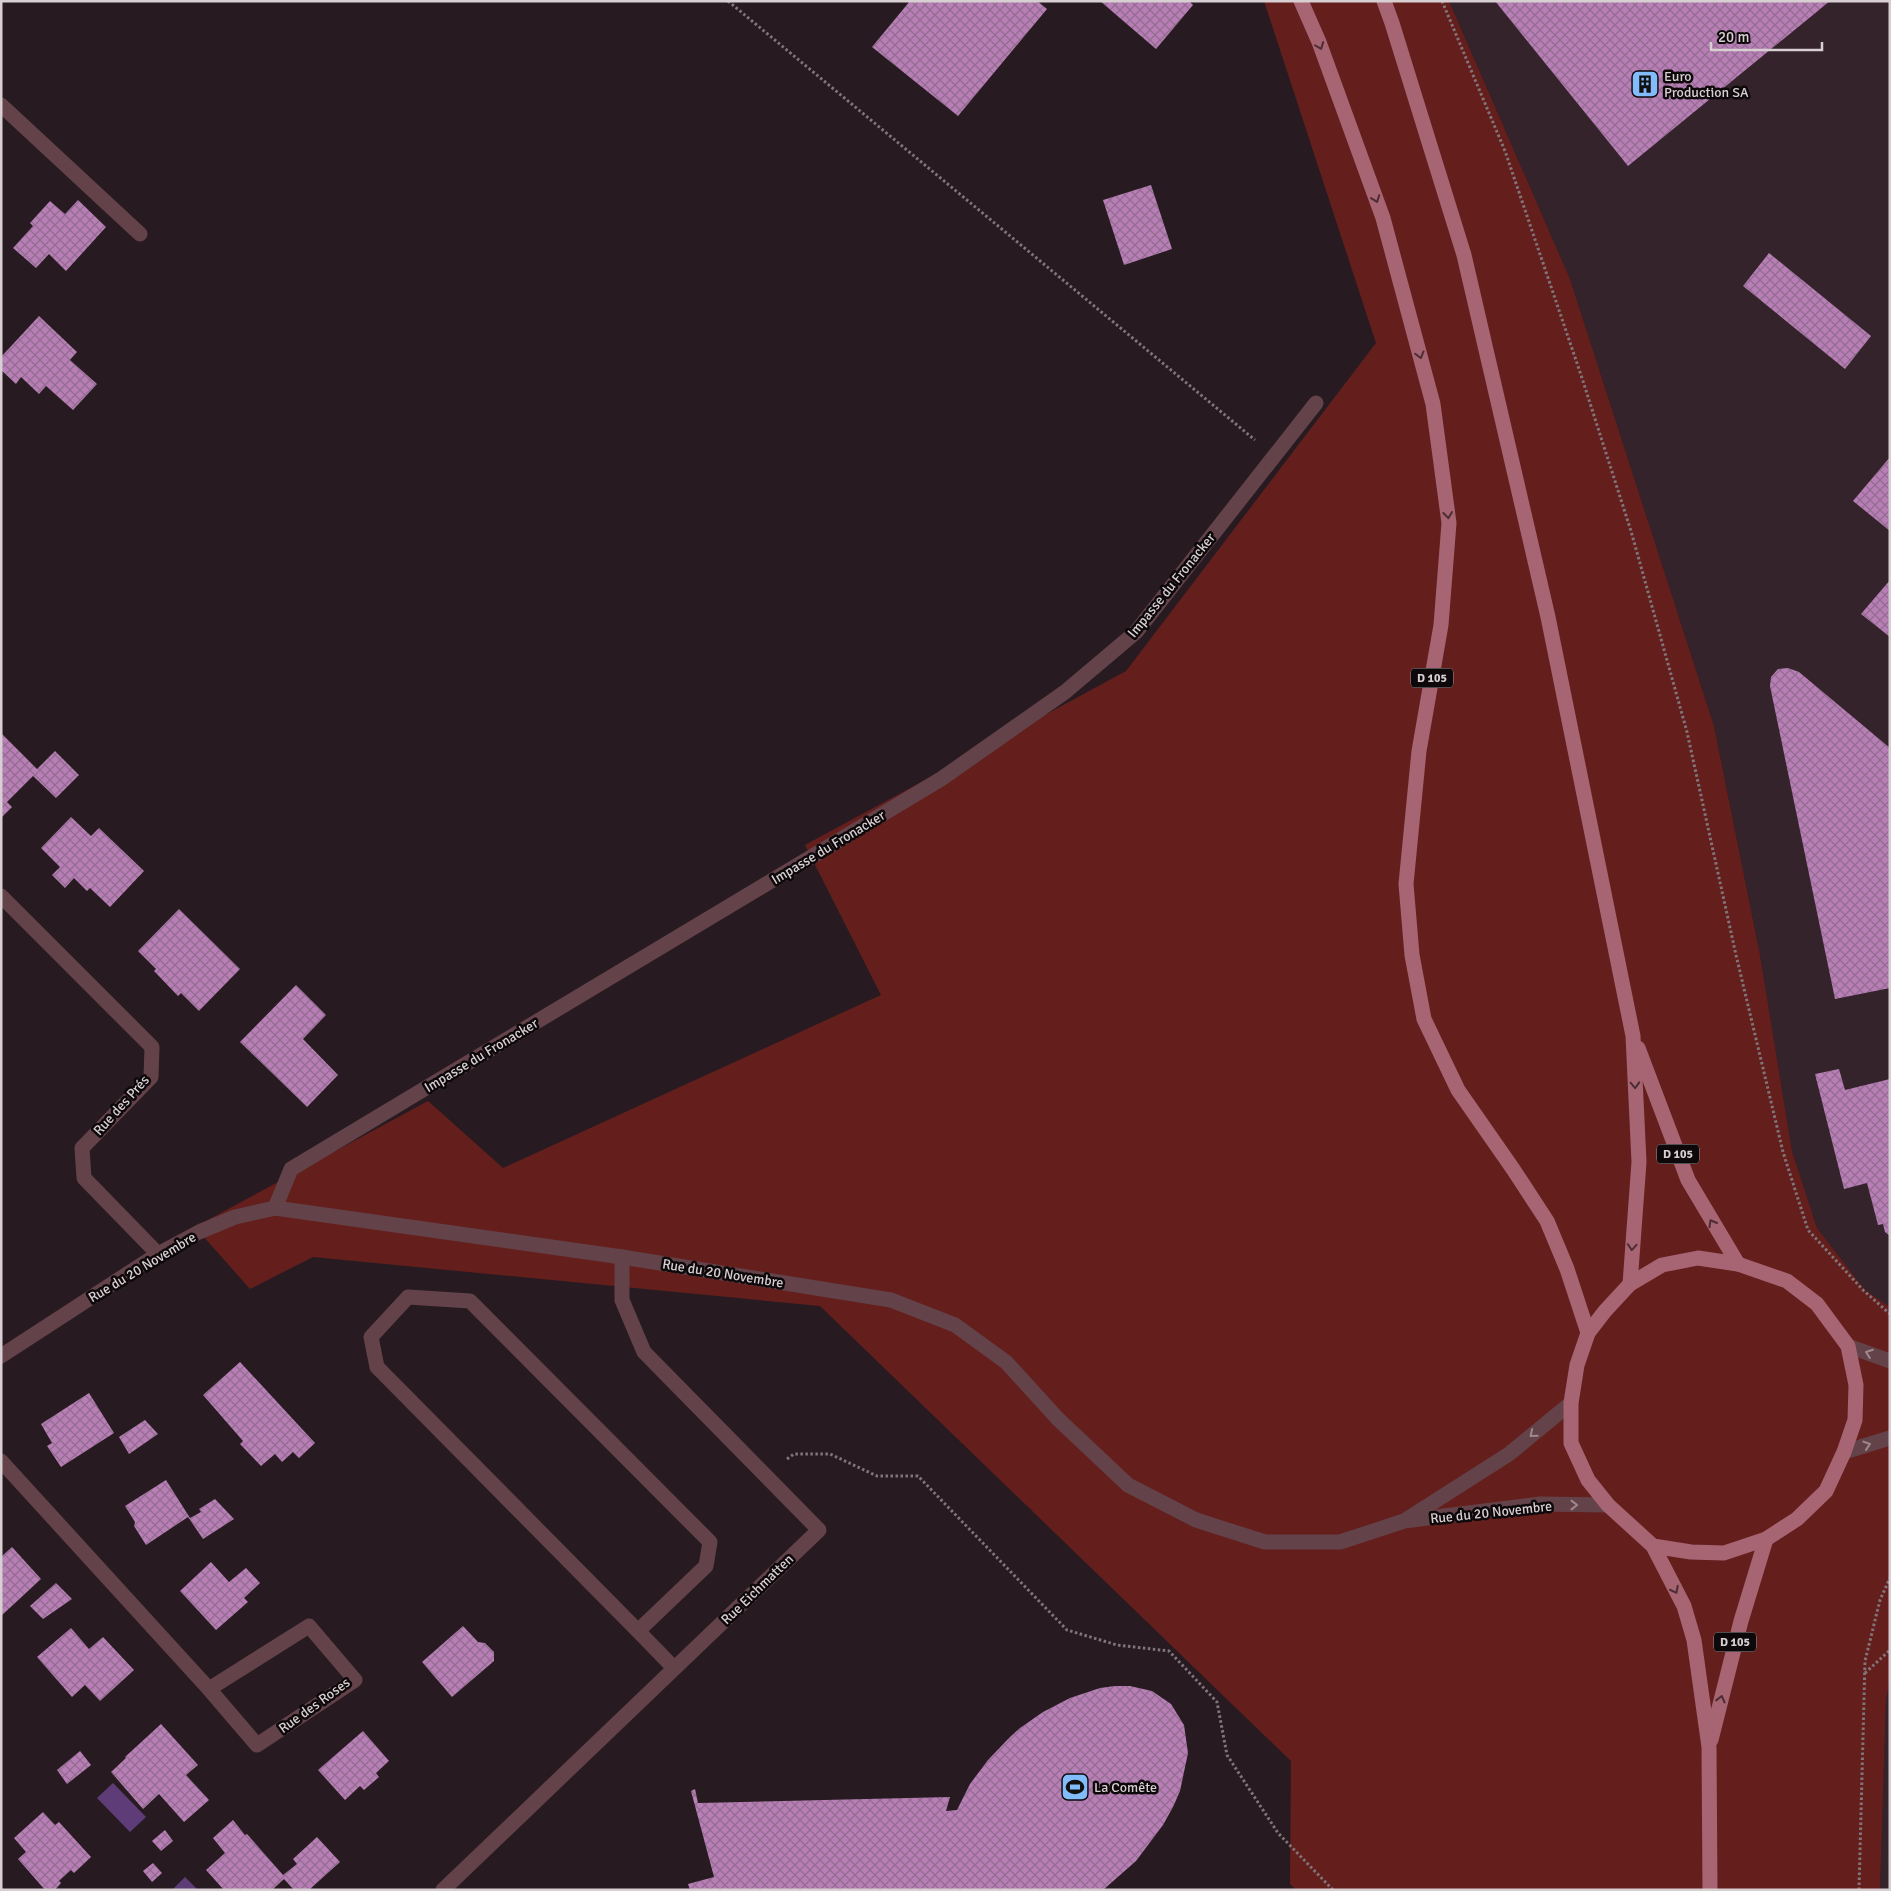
<svg xmlns="http://www.w3.org/2000/svg" width="1891" height="1891" viewBox="0 0 1891 1891" font-family="Signika,sans-serif">
	<style>
		.built { fill: #34232b }
		.grass { fill: #641f1d }
		.water { fill: #5e3c77 }
		.building { fill: url(#building-cross-hatch) }
		.lines { fill: none; stroke-linecap: round; stroke-linejoin: round }
		.path { stroke: #80757a; stroke-width: 3; stroke-dasharray: 2.5 2.5; stroke-linecap: butt }
		.minor { stroke: #634349; stroke-width: 15 }
		.major { stroke: #a76573; stroke-width: 15 }
		.oneway { stroke: #4b2d34 }
		.oneway2 { stroke: #9e898e }
		.labels { text-anchor: middle; stroke-width: 5; stroke-linejoin: round; paint-order: stroke }
		.shield { fill: #0d080a; stroke: #9b9397; stroke-width: 1 }
		.shield-label { font-size: 12px; font-weight: bold; fill: #d8cfd3 }
		.poi-label { font-size: 14px; fill: #d8cfd3; stroke: #0d080a; text-anchor: start }
		.street-label { font-size: 14px; fill: #d8cfd3; stroke: #0d080a }
	</style>
	<defs>
		<pattern id="building-cross-hatch" width="8" height="8" patternUnits="userSpaceOnUse" patternTransform="scale(1.25)"><rect width="8" height="8" fill="#b77fb5"/><path d="M0 0l8 8M0 8l8-8" fill="none" stroke="#946c92"/></pattern>
	</defs>
	<rect width="100%" height="100%" fill="#271b21"/>
	<g class="built">
		<path d="M1449 1H1890V1307L1865 1290 1817 1228 1792 1151 1760 955 1714 726 1570 279Z"/>
		<path d="M1890 1678V1890H1880L1886 1700Z"/>
	</g>
	<path class="grass" d="M1264 1H1449L1570 279 1714 726 1760 955 1792 1151 1817 1228 1865 1290 1890 1307V1678L1886 1700 1880 1890H1296L1290 1884 1291 1761 820 1306 313 1257 250 1289 195 1227 428 1101 503 1168 881 995 805 845 1126 671 1376 343Z"/>
	<g class="water">
		<path d="M113 1783 146 1817 130 1832 97 1798Z"/>
		<path d="M185 1877 198 1890H172Z"/>
	</g>
	<g class="building">
		<path d="M910 1H1037L1047 9 958 116 872 47Z"/>
		<path d="M1100 1H1189L1193 5 1156 49Z"/>
		<path d="M1495 1H1830L1628 166Z"/>
		<path d="M1151 185 1172 249 1124 265 1103 200Z"/>
		<path d="M78 200 106 227 66 271 49 254 36 268 13 248 33 226 30 223 50 201 65 214Z"/>
		<path d="M1769 253 1871 336 1845 369 1743 286Z"/>
		<path d="M39 316 77 352 70 360 97 384 73 410 46 386 39 394 21 377 16 384 1 370V357Z"/>
		<path d="M1890 457V531L1853 501Z"/>
		<path d="M1890 580V637L1861 614Z"/>
		<path d="M1788 668 1799 672 1890 748V988L1835 999 1770 686 1771 677 1778 669Z"/>
		<path d="M1 733 37 769 55 751 79 775 56 798 33 776 7 802 12 807 1 818Z"/>
		<path d="M71 817 91 836 99 828 144 871 110 907 90 888 87 891 74 878 65 888 52 875 60 867 41 848Z"/>
		<path d="M179 909 240 969 199 1011 181 993 178 996 154 971 156 969 138 951Z"/>
		<path d="M296 985 326 1015 303 1039 338 1075 307 1107 240 1042Z"/>
		<path d="M1839 1069 1845 1090 1890 1079V1236L1885 1232 1883 1224 1878 1225 1867 1183 1844 1189 1815 1074Z"/>
		<path d="M240 1362 315 1443 299 1458 293 1452 282 1462 275 1454 261 1466 240 1444 243 1441 203 1395Z"/>
		<path d="M89 1393 114 1433 61 1467 47 1446 52 1443 41 1424Z"/>
		<path d="M145 1420 158 1434 129 1454 119 1437Z"/>
		<path d="M166 1480 190 1518 201 1512 199 1509 215 1499 234 1519 203 1539 188 1517 146 1545 134 1526 135 1522 125 1506Z"/>
		<path d="M12 1547 41 1579 1 1616V1557Z"/>
		<path d="M211 1562 229 1582 246 1568 260 1583 244 1598 248 1602 216 1630 180 1591Z"/>
		<path d="M56 1583 72 1599 43 1619 30 1606Z"/>
		<path d="M463 1626 478 1642 485 1643 494 1652V1661L452 1697 422 1662Z"/>
		<path d="M71 1628 89 1649 103 1637 134 1670 100 1701 85 1685 72 1697 37 1657Z"/>
		<path d="M1115 1686H1130L1152 1691 1171 1704 1184 1725 1188 1753 1180 1791 1173 1807 1163 1825 1136 1861 1103 1890H690L688 1884 714 1877 691 1791 695 1789 698 1803 950 1797 946 1811 957 1810 970 1784 988 1760 1009 1738 1020 1728 1043 1712 1070 1698 1100 1688Z"/>
		<path d="M161 1724 198 1765 186 1775 209 1800 184 1822 159 1794 143 1809 111 1772 126 1758 125 1757Z"/>
		<path d="M363 1731 389 1761 376 1773 379 1777 364 1790 360 1786 345 1800 318 1770Z"/>
		<path d="M80 1751 91 1765 67 1784 57 1770Z"/>
		<path d="M43 1812 55 1825 59 1822 91 1857 74 1873 71 1870 59 1881 61 1883 55 1890H45L18 1859 26 1852 14 1838Z"/>
		<path d="M233 1820 245 1835 247 1834 283 1875 297 1864 293 1859 317 1837 340 1862 309 1890H294L284 1879 272 1890H224L206 1870 225 1853 213 1838Z"/>
		<path d="M165 1830 173 1841 161 1851 152 1841Z"/>
		<path d="M153 1863 162 1873 152 1882 143 1871Z"/>
	</g>
	<g class="lines">
		<g class="path">
			<path d="M728 1 1255 440"/>
			<path d="M1442 1 1505 151 1581 375 1631 531 1687 732 1736 955 1783 1152 1808 1230 1863 1290 1890 1314"/>
			<path d="M787 1459 794 1454H830L877 1476H918L1067 1630 1117 1645 1169 1651 1217 1702 1227 1755 1278 1833 1333 1890"/>
			<path d="M1865 1673 1890 1650"/>
			<path d="M1859 1890 1865 1661 1880 1600 1890 1578"/>
		</g>
		<g class="minor">
			<path d="M1 105 140 234"/>
			<path d="M1 896 152 1047 151 1077 82 1148 84 1178 158 1254"/>
			<path d="M275 1208 291 1169 941 779 1065 692 1136 632 1316 403"/>
			<path d="M1848 1346 1890 1361"/>
			<path d="M1 1356 158 1254 199 1232 235 1217 275 1208 622 1257 891 1300 955 1325 1006 1362 1058 1419 1128 1485 1196 1520 1265 1542H1340L1404 1521 1540 1504 1608 1505"/>
			<path d="M1844 1452 1890 1438"/>
			<path d="M1 1461 209 1689 257 1745 355 1680 309 1626 209 1689"/>
			<path d="M1407 1519 1509 1454 1571 1403"/>
			<path d="M638 1631 706 1566 710 1542 470 1301 408 1297 371 1337 377 1367 638 1631 674 1668"/>
			<path d="M443 1890 819 1530 644 1352 622 1300V1257"/>
		</g>
		<g class="major">
			<path d="M1301 1 1319 42 1383 218 1433 404 1449 523 1441 625 1419 751 1406 884 1412 955 1424 1019 1458 1090 1513 1169 1547 1221 1567 1269 1588 1333"/>
			<path d="M1384 1 1392 23 1464 255 1548 617 1633 1036 1639 1162 1630 1284"/>
			<path d="M1638 1048 1688 1180 1738 1264"/>
			<path d="M1653 1546 1691 1552 1724 1553 1766 1539 1797 1519 1826 1491 1844 1452 1855 1420 1856 1385 1848 1346 1817 1304 1787 1281 1738 1264 1698 1258 1662 1265 1630 1284 1605 1311 1588 1333 1577 1365 1571 1403V1443L1588 1480 1608 1505 1653 1546 1684 1606 1694 1640 1709 1747 1710 1890"/>
			<path d="M1711 1740 1741 1621 1766 1539"/>
		</g>
	</g>
	<defs><path id="oneway-chevron" d="M-2-3.5L2.5 0L-2 3.5" fill="none" stroke-width="1.6" stroke-linecap="round" stroke-linejoin="round" transform="scale(1.25)"/></defs>
	<g class="oneway">
		<use href="#oneway-chevron" transform="translate(1320 46) rotate(69)"/>
		<use href="#oneway-chevron" transform="translate(1376 199) rotate(70)"/>
		<use href="#oneway-chevron" transform="translate(1420 355) rotate(75)"/>
		<use href="#oneway-chevron" transform="translate(1448 515) rotate(83)"/>
		<use href="#oneway-chevron" transform="translate(1635 1085) rotate(88)"/>
		<use href="#oneway-chevron" transform="translate(1712 1223) rotate(-120)"/>
		<use href="#oneway-chevron" transform="translate(1632 1247) rotate(94)"/>
		<use href="#oneway-chevron" transform="translate(1675 1590) rotate(63)"/>
		<use href="#oneway-chevron" transform="translate(1721 1699) rotate(-76)"/>
	</g>
	<g class="oneway2">
		<use href="#oneway-chevron" transform="translate(1869 1353) rotate(-160)"/>
		<use href="#oneway-chevron" transform="translate(1533 1434) rotate(141)"/>
		<use href="#oneway-chevron" transform="translate(1867 1445) rotate(-18)"/>
		<use href="#oneway-chevron" transform="translate(1574 1505)"/>
	</g>
	<defs>
		<g id="building-square" transform="scale(1.4375)"><rect x="-9" y="-9" width="18" height="18" rx="4" fill="#83bcfb" stroke="#0d080a"/><path d="M-4-6H4V6H1V3H-1V6H-4ZM-2.5-4.3h1.7v1.8h-1.7ZM.8-4.3h1.7v1.8H.8ZM-2.5-1h1.7V.8h-1.7ZM.8-1h1.7V.8H.8Z" fill="#111"/></g>
		<g id="stadium-square" transform="scale(1.4375)"><rect x="-9" y="-9" width="18" height="18" rx="4" fill="#83bcfb" stroke="#0d080a"/><path d="M0-5a6.5 5 0 1 0 0 10a6.5 5 0 1 0 0-10ZM-3.5-1.8h7v3.6h-7Z" fill="#111"/></g>
	</defs>
	<g fill-rule="evenodd">
		<use href="#building-square" x="1645" y="84"/>
		<use href="#stadium-square" x="1075" y="1787"/>
	</g>
	<g class="labels">
		<g class="shield">
			<rect x="1411" y="668.5" width="42" height="19" rx="4"/>
			<rect x="1657" y="1144.5" width="42" height="19" rx="4"/>
			<rect x="1714" y="1632.5" width="42" height="19" rx="4"/>
		</g>
		<g class="shield-label">
			<text x="1432" y="682">D 105</text>
			<text x="1678" y="1158">D 105</text>
			<text x="1735" y="1646">D 105</text>
		</g>
		<g class="poi-label">
			<text x="1664" y="81">Euro<tspan x="1664" dy="16">Production SA</tspan></text>
			<text x="1094" y="1792">La Comête</text>
		</g>
		<g class="street-label">
			<text transform="translate(1171 585) rotate(-51)" y="5">Impasse du Fronacker</text>
			<text transform="translate(828 847) rotate(-31)" y="5">Impasse du Fronacker</text>
			<text transform="translate(481 1055) rotate(-31)" y="5">Impasse du Fronacker</text>
			<text transform="translate(121 1105) rotate(-48)" y="5">Rue des Prés</text>
			<text transform="translate(142 1267) rotate(-31)" y="5">Rue du 20 Novembre</text>
			<text transform="translate(723 1273) rotate(9)" y="5">Rue du 20 Novembre</text>
			<text transform="translate(1491 1512) rotate(-6)" y="5">Rue du 20 Novembre</text>
			<text transform="translate(757 1589) rotate(-44)" y="5">Rue Eichmatten</text>
			<text transform="translate(314 1705) rotate(-36)" y="5">Rue des Roses</text>
		</g>
	</g>
	<rect width="1891" height="1891" fill="none" stroke="#d8cfd3" stroke-width="5"/>
	<path d="M1711 42v8h111v-8" fill="none" stroke="#d8cfd3" stroke-width="2.5"/>
	<text x="1718" y="42" font-size="15" fill="#d8cfd3" stroke="#0d080a" stroke-width="4" paint-order="stroke">20 m</text>
</svg>
